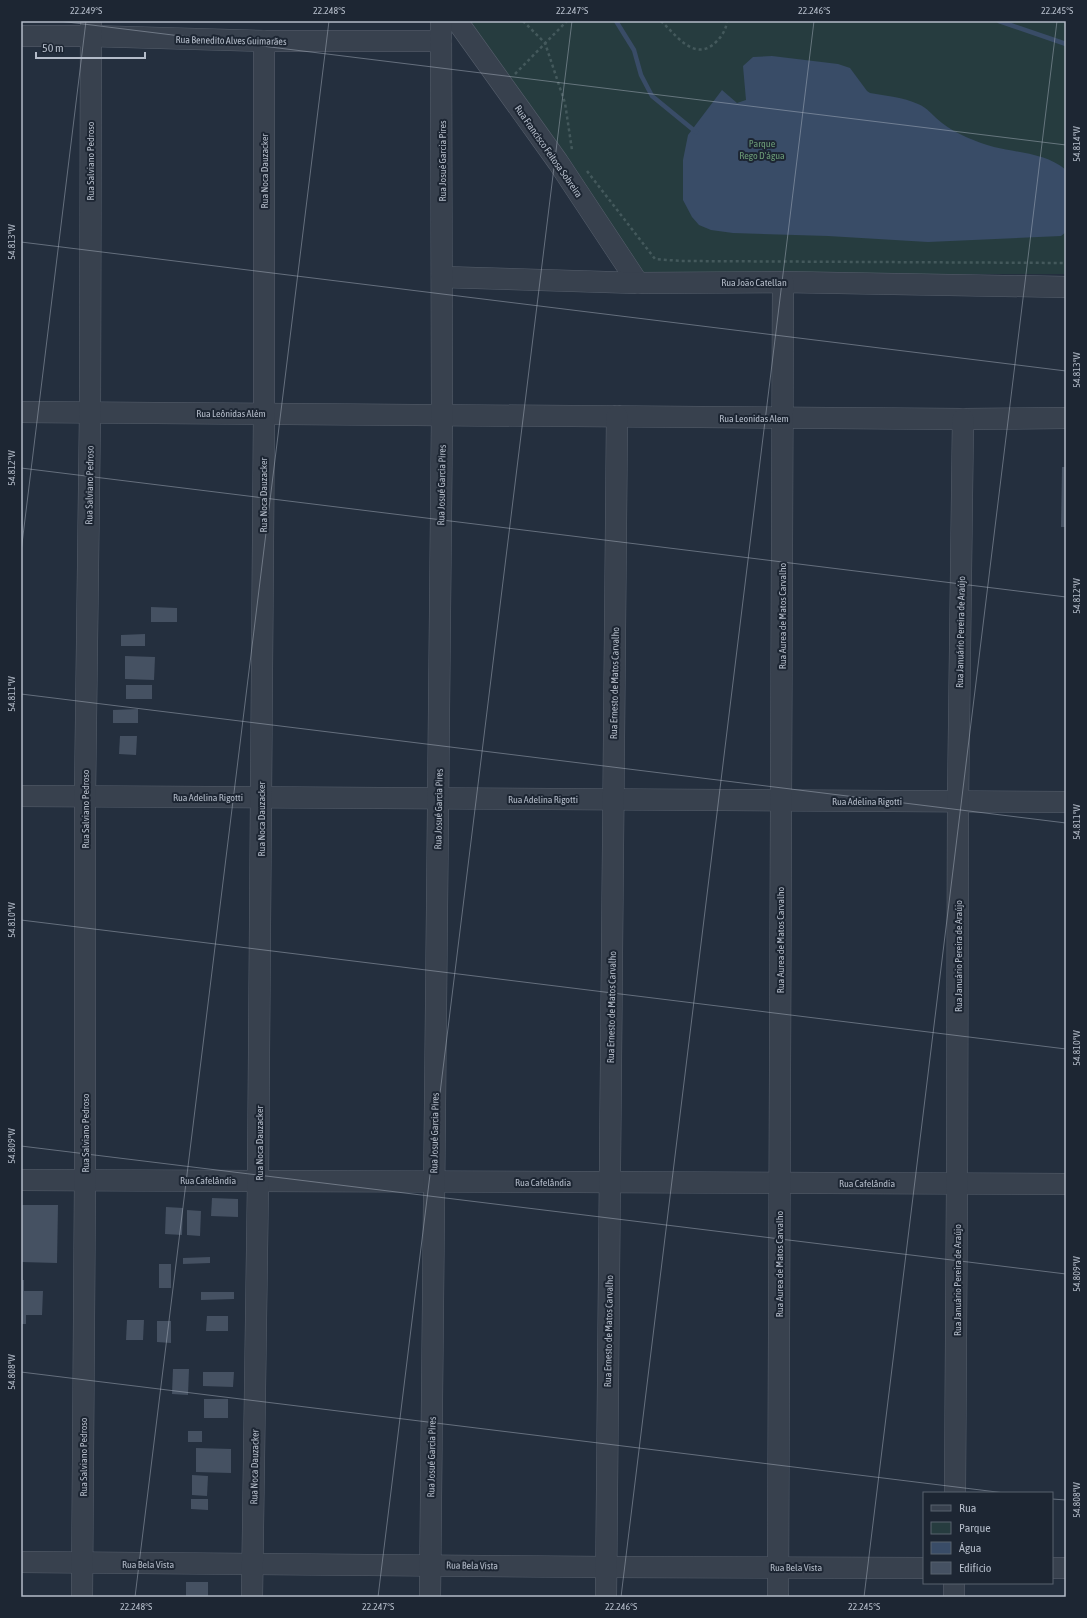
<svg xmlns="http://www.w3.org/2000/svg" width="1087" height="1618" viewBox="0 0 1087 1618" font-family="'Asap Condensed',sans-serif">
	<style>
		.green { fill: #263c3f }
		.water { fill: #394c67 }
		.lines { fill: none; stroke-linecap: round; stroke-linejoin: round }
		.stream { stroke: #394c67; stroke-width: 4.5 }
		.building { fill: #455162 }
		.minor-casing { stroke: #565f6c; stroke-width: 22 }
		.path { stroke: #44595c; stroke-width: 2.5; stroke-dasharray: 3 3; stroke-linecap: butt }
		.minor { stroke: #38414e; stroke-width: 21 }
		.ticks { fill: none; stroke: #b4bcc9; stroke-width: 1; stroke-opacity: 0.45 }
		.labels { text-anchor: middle; stroke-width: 4; stroke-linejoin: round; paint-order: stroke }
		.street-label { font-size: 10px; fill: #b4bcc9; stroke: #1d2633 }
		.park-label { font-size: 10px; fill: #6b9a76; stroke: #1d2633 }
		.neatline { fill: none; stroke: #b4bcc9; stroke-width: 1.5 }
		.ticks-label { font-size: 10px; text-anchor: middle; fill: #b4bcc9 }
	</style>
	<rect width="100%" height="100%" fill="#242f3e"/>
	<path class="green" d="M459 21H1066V274L643 275Z"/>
	<path class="water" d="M772 56 838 64 850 68 867 91 870 93C886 96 903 97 918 104 927 107 934 117 942 123 956 134 976 142 994 147 1018 153 1046 153 1066 170V232L1061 236 928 242 828 236 733 233 711 230 699 225 692 217 683 200V160L688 135 722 90 737 103 746 100 743 66 753 57Z"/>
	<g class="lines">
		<g class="stream">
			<path d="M616 21 634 50 641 75 652 96 696 132"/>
			<path d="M999 21 1066 44"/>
		</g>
	</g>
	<g class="building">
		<path d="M1062 467H1066V527H1061Z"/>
		<path d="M151 607 177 608V622H151Z"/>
		<path d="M145 634V646H121V635Z"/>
		<path d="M125 656 155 657 154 680 125 679Z"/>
		<rect x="126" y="685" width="26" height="14"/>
		<path d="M138 709V723H113V710Z"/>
		<path d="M120 736H137L136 755 119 754Z"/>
		<path d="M212 1198 238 1199V1217L211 1216Z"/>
		<path d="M21 1205H58L57 1263 21 1262Z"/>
		<path d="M166 1207 183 1208 182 1235 165 1234Z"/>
		<path d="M187 1210 201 1211 200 1236 187 1235Z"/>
		<path d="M210 1257V1263L183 1264V1258Z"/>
		<rect x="159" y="1264" width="12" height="24"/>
		<path d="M21 1280H24V1291H43L42 1315H26V1324H21Z"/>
		<path d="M201 1292H234V1299L201 1300Z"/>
		<path d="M207 1316H228V1331H206Z"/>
		<path d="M127 1320H144L143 1340H126Z"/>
		<path d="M157 1321H171V1343L157 1342Z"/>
		<path d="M173 1369H189L188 1395 172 1394Z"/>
		<path d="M203 1372H234L233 1387 203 1386Z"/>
		<rect x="204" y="1399" width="24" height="19"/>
		<rect x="188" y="1431" width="14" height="11"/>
		<path d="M196 1448 231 1449V1473L196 1472Z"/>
		<path d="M192 1475 208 1476 207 1496 192 1495Z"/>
		<path d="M191 1499H208V1510L191 1509Z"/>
		<rect x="186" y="1582" width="22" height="15"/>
	</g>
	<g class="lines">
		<g class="minor-casing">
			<g id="minor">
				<path d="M457 21 558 162 638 283"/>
				<path d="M21 36H91L264 41H441"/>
				<path d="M442 277 638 283 783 282 1066 287"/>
				<path d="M21 412 963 419 1066 418"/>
				<path d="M21 796 1066 802"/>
				<path d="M21 1180 1066 1184"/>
				<path d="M955 1493 957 1183 958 802 963 419"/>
				<path d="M21 1562 606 1567 924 1568"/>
				<path d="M1052 1568H1066"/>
				<path d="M954 1583V1597"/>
				<path d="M82 1597 85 1180V796L90 412 91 21"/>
				<path d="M252 1597 258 1181 264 413V41"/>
				<path d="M430 1597 442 415 441 21"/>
				<path d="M606 1597 617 416"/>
				<path d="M778 1597 783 282"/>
			</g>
		</g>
		<g class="path">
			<path d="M523 21 545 43 565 103 572 150"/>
			<path d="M661 21C676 35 695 63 716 42 722 36 726 30 727 21"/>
			<path d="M515 74 567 21"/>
			<path d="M587 171 655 259 681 261 1066 263"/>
		</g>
		<use href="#minor" class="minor"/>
	</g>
	<path class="ticks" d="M59 21 1066 145M21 242 1066 371M21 468 1066 597M21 552 86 21M21 694 1066 823M21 920 1066 1049M21 1146 1066 1274M21 1372 1005 1493M1052 1499 1066 1500M135 1597 329 21M378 1597 572 21M621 1597 814 21M864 1597 1057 21"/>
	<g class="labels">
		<g class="street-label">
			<text transform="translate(231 40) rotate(1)" y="4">Rua Benedito Alves Guimarães</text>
			<text transform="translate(549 151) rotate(55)" y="4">Rua Francisco Feitosa Sobreira</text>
			<text transform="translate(90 161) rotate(-90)" y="4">Rua Salviano Pedroso</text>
			<text transform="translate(442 161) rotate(-90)" y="4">Rua Josué Garcia Pires</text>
			<text transform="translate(264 171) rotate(-90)" y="4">Rua Noca Dauzacker</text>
			<text x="754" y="286">Rua João Catellan</text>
			<text x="231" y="417">Rua Leônidas Além</text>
			<text x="754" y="422">Rua Leonidas Alem</text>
			<text transform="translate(89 485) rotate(-89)" y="4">Rua Salviano Pedroso</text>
			<text transform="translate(441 485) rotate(-89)" y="4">Rua Josué Garcia Pires</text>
			<text transform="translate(263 495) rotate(-90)" y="4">Rua Noca Dauzacker</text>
			<text transform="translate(782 616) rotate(-90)" y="4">Rua Aurea de Matos Carvalho</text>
			<text transform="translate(960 632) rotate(-89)" y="4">Rua Januário Pereira de Araújo</text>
			<text transform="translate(614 683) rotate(-89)" y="4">Rua Ernesto de Matos Carvalho</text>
			<text x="208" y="801">Rua Adelina Rigotti</text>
			<text x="543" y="803">Rua Adelina Rigotti</text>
			<text x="867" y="805">Rua Adelina Rigotti</text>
			<text transform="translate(85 809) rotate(-90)" y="4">Rua Salviano Pedroso</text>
			<text transform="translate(438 809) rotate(-89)" y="4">Rua Josué Garcia Pires</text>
			<text transform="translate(261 819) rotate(-90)" y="4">Rua Noca Dauzacker</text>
			<text transform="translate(780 940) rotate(-90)" y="4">Rua Aurea de Matos Carvalho</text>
			<text transform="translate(958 956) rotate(-90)" y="4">Rua Januário Pereira de Araújo</text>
			<text transform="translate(611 1007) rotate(-89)" y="4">Rua Ernesto de Matos Carvalho</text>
			<text transform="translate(85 1133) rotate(-90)" y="4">Rua Salviano Pedroso</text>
			<text transform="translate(434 1133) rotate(-89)" y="4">Rua Josué Garcia Pires</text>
			<text transform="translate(259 1143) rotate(-90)" y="4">Rua Noca Dauzacker</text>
			<text x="208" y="1184">Rua Cafelândia</text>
			<text x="543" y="1186">Rua Cafelândia</text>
			<text x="867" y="1187">Rua Cafelândia</text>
			<text transform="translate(779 1264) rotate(-90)" y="4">Rua Aurea de Matos Carvalho</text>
			<text transform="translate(957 1280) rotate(-90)" y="4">Rua Januário Pereira de Araújo</text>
			<text transform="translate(608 1331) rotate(-89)" y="4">Rua Ernesto de Matos Carvalho</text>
			<text transform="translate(83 1457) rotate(-90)" y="4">Rua Salviano Pedroso</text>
			<text transform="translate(431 1457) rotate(-89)" y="4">Rua Josué Garcia Pires</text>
			<text transform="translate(254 1467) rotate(-89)" y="4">Rua Noca Dauzacker</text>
			<text x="148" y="1568">Rua Bela Vista</text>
			<text transform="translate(472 1565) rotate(1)" y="4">Rua Bela Vista</text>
			<text x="796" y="1571">Rua Bela Vista</text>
		</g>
		<g class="park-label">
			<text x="762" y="147">Parque<tspan x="762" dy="12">Rego D'água</tspan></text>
		</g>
	</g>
	<rect width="1087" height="1618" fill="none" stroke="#1d2633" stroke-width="44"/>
	<rect x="923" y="1492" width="130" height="92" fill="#1d2633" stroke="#59626f"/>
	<rect x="931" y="1505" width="20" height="6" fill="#38414e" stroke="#59626f"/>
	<text x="959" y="1512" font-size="12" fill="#b4bcc9">Rua</text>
	<rect x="931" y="1522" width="20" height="12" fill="#263c3f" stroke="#59626f"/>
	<text x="959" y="1532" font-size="12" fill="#b4bcc9">Parque</text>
	<rect x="931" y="1542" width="20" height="12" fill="#394c67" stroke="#59626f"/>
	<text x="959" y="1552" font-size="12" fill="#b4bcc9">Água</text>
	<rect x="931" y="1562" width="20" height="12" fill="#455162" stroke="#59626f"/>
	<text x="959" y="1572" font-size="12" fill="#b4bcc9">Edifício</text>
	<path d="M36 52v6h109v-6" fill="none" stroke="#b4bcc9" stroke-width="2"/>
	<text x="42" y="52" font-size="12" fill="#b4bcc9" stroke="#1d2633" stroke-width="3" paint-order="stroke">50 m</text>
	<rect x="22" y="22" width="1043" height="1574" class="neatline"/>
	<g class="ticks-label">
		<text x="86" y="14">22.249°S</text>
		<text x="329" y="14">22.248°S</text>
		<text x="572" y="14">22.247°S</text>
		<text x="814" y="14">22.246°S</text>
		<text x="1057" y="14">22.245°S</text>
		<text transform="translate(1076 144) rotate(-90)" y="4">54.814°W</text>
		<text transform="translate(11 242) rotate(-90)" y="4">54.813°W</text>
		<text transform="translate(1076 370) rotate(-90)" y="4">54.813°W</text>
		<text transform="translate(11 468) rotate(-90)" y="4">54.812°W</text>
		<text transform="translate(1076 596) rotate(-90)" y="4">54.812°W</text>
		<text transform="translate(11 694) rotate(-90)" y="4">54.811°W</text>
		<text transform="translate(1076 822) rotate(-90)" y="4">54.811°W</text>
		<text transform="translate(11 920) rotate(-90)" y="4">54.810°W</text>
		<text transform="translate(1076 1048) rotate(-90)" y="4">54.810°W</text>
		<text transform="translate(11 1146) rotate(-90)" y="4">54.809°W</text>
		<text transform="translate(1076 1274) rotate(-90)" y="4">54.809°W</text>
		<text transform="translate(11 1372) rotate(-90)" y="4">54.808°W</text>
		<text transform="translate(1076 1500) rotate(-90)" y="4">54.808°W</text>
		<text x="136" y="1610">22.248°S</text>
		<text x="378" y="1610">22.247°S</text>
		<text x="621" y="1610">22.246°S</text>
		<text x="864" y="1610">22.245°S</text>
	</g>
</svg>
